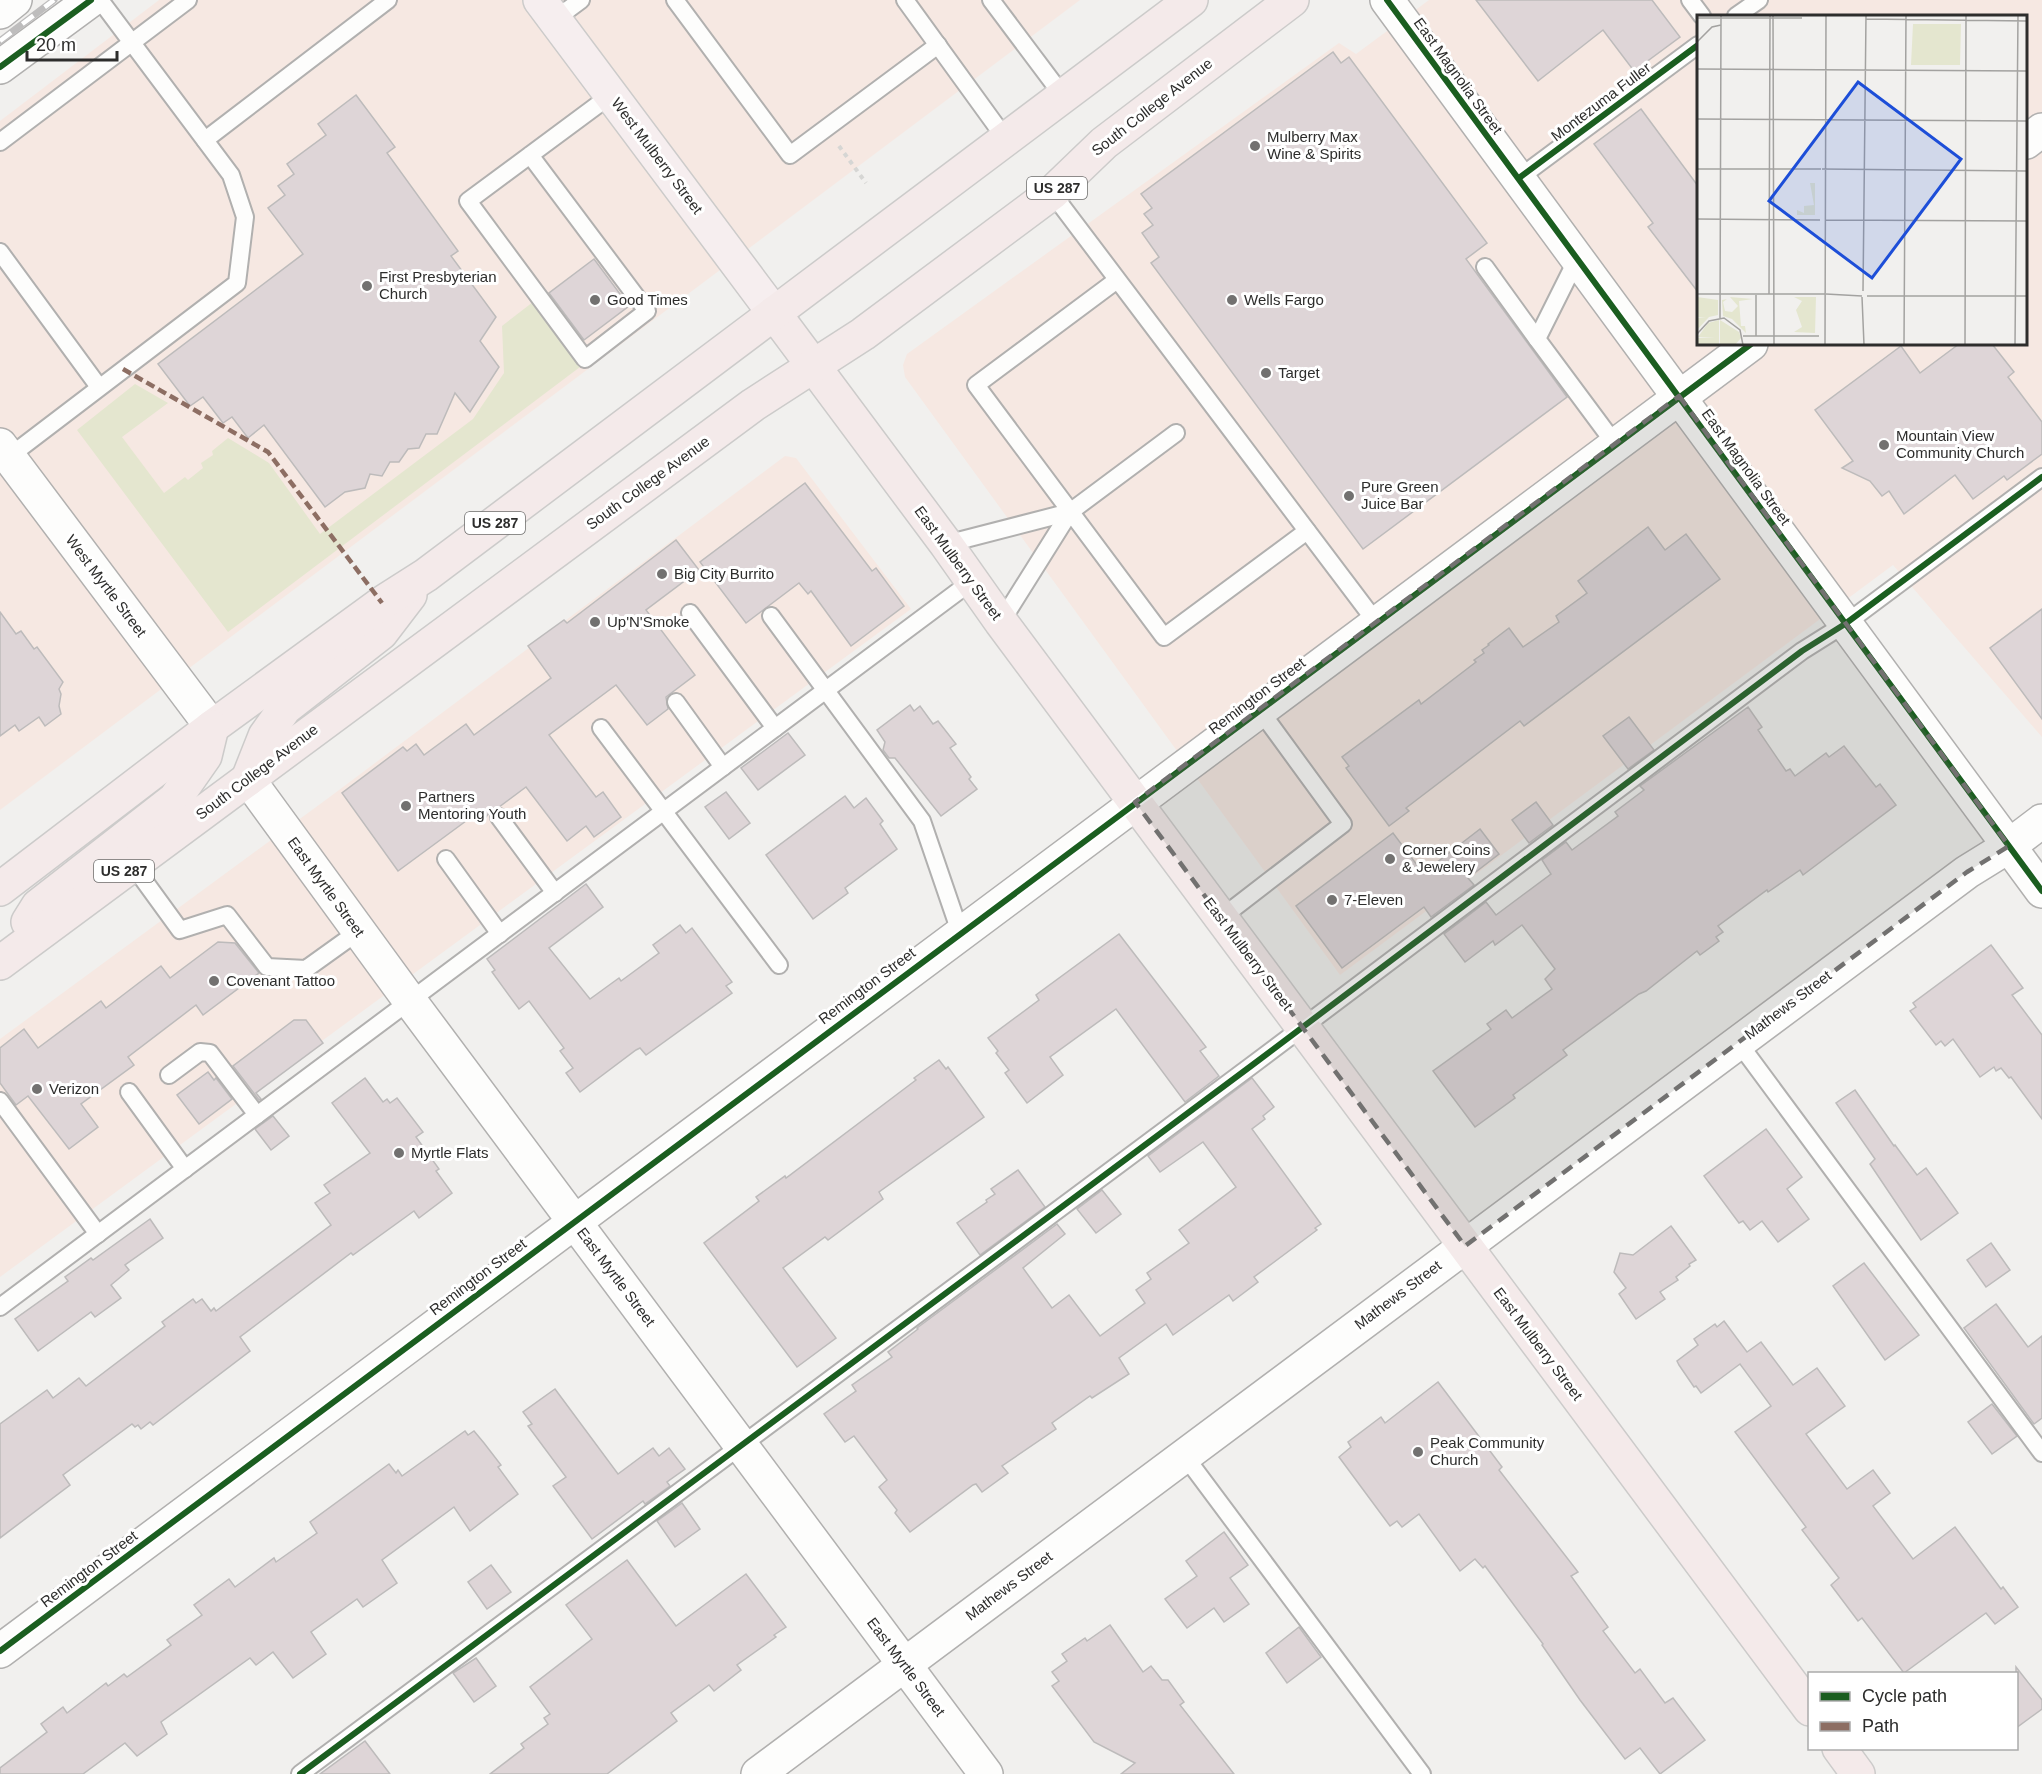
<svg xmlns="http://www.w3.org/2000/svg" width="2042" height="1774" viewBox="0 0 2042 1774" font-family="Helvetica,sans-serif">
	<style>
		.commercial { fill: #f6e8e2; fill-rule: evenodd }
		.green { fill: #e4e6cf }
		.building { fill: #ded5d7; stroke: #bdbbbb; stroke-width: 1.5 }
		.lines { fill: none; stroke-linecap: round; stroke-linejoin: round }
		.service-casing { stroke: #b1b0af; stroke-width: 20 }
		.minor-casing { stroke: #b1b0af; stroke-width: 36 }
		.tertiary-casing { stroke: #b1b0af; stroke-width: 36 }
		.primary-casing { stroke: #cccbca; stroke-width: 36 }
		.trunk-casing { stroke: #cccbca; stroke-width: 36 }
		.path { stroke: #d6d6d4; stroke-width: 4; stroke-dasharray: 4.5 4.5; stroke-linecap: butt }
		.service { stroke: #fdfdfc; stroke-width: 16 }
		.minor { stroke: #fdfdfc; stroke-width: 33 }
		.tertiary { stroke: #fdfdfc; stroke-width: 33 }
		.primary { stroke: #f6eeef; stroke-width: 33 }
		.trunk { stroke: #f4eaea; stroke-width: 33 }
		.rail-casing { stroke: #bebdbd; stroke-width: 7 }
		.rail { stroke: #fff; stroke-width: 4.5; stroke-dasharray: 14; stroke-linecap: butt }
		.quiet { stroke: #8d6e63; stroke-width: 4.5; stroke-dasharray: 9 4.5; stroke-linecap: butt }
		.cycleway-casing { stroke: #fff; stroke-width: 10 }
		.cycleway { stroke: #1b5e20; stroke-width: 6 }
		.marked { fill: #727170; fill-opacity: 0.2; stroke: #727170; stroke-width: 4.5; stroke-dasharray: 12 8; stroke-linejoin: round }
		.poi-dot { fill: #727170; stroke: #fff; stroke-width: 2 }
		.labels { text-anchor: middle; stroke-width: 6; stroke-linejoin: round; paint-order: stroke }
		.shield { fill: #fff; stroke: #6c6c6b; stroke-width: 1.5 }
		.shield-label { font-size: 14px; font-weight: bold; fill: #2d2d2c }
		.street-label { font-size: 15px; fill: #2d2d2c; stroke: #fff }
		.poi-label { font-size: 15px; fill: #2d2d2c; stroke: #fff; text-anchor: start }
		.inset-road { fill: none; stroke: #a3a2a0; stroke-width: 1.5 }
		.view { fill: #1d4ed8; fill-opacity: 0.15; stroke: #1d4ed8; stroke-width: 3 }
		.inset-edge { fill: none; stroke: #2d2d2c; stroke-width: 3 }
	</style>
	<rect width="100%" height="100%" fill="#f1f0ee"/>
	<g class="commercial">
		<path d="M159 0H1080L0 810V121Z"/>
		<path d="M1429 0H2042V737L1893 565 1340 975 905 377 903 365 907 354 1339 43 1356 54ZM1698 16H2026V344H1698Z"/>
		<path d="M785 456 796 458 911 609 0 1277V1039L327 799Z"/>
	</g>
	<path class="green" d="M533 302 580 367 228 632 77 430 135 384 168 403 122 437 164 493 185 477 188 480 203 468 201 463 213 455 212 451 228 438 269 463 320 534 473 419 504 373 502 326Z"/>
	<g class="building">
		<path d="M1476 0H1652L1680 37 1634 71 1603 30 1538 81Z"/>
		<path d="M1333 52 1341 63 1349 57 1487 243 1466 259 1567 397 1363 549 1151 263 1159 257 1142 233 1153 225 1144 214 1152 208 1141 194Z"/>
		<path d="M356 95 395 147 387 153 458 251 451 256 496 317 480 341 499 367 470 412 455 393 437 434H426L419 448 408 449 399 462H390L382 476 370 474 365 488 345 492 325 507 264 425 248 438 232 417 223 423 203 397 190 406 158 364 303 254 268 208 285 195 278 186 294 174 287 164 326 135 318 124Z"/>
		<path d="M1641 109 1698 186V292L1648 227 1653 223 1594 144Z"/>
		<path d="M594 259 629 306 584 340 549 293Z"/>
		<path d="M1959 344H1992L2014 372 2008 377 2042 422V454L2007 480 2004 476 1973 499 1955 475 1904 514 1889 491 1882 496 1870 481 1842 468 1853 461 1815 410 1901 346 1920 373Z"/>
		<path d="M805 483 872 571 876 568 904 606 851 646 811 591 808 594 799 583 746 623 700 562Z"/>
		<path d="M1648 527 1665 550 1686 534 1720 579 1524 726 1520 721 1406 808 1409 811 1389 826 1346 768 1349 766 1342 757 1419 700 1421 704 1476 662 1474 660 1484 653 1482 650 1489 645 1488 644 1509 628 1523 647 1559 622 1556 616 1587 593 1578 581Z"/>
		<path d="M676 540 699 570 646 610 695 675 666 697 668 709 647 725 616 685 549 735 596 797 603 792 621 817 594 837 586 826 567 841 526 787 499 807 492 809 486 817 481 810 398 871 342 793 403 747 407 751 416 744 424 755 466 724 474 735 551 678 528 646 564 620 567 623Z"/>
		<path d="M2042 609V719L1990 648Z"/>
		<path d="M0 612 16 634 21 631 34 649 37 647 63 682 59 689 61 694 59 706 61 714 45 726 39 717 19 731 15 725 0 736Z"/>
		<path d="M910 705 914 711 920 706 933 724 938 721 956 744 950 748 971 777 969 779 977 789 941 816 895 758H889L883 750 885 742 877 730Z"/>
		<path d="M1748 707 1762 727 1758 730 1786 771 1790 769 1795 776 1826 753 1829 757 1844 746 1876 787 1880 784 1896 805 1803 875 1800 870 1768 892 1767 890 1718 926 1723 932 1716 937 1719 941 1700 955 1697 951 1646 991 1639 994 1563 1050 1567 1055 1513 1095 1515 1098 1475 1127 1433 1071 1491 1029 1487 1024 1506 1010 1512 1018 1552 989 1545 979 1555 969 1522 925 1495 945 1493 941 1465 962 1444 934 1486 902 1496 915 1551 874 1542 860 1566 842 1572 850 1618 816 1615 812 1644 790 1640 786Z"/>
		<path d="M1629 717 1654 750 1628 769 1603 736Z"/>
		<path d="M788 733 805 755 758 790 741 768Z"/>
		<path d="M726 792 750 823 729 839 705 807Z"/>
		<path d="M845 796 854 808 866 798 883 821 880 824 897 849 845 888 848 893 813 919 766 855Z"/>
		<path d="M1536 802 1553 825 1529 843 1512 820Z"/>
		<path d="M1480 829 1499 854 1468 878 1474 885 1431 917 1424 907 1342 968 1296 906 1393 833 1423 873Z"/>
		<path d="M586 884 603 907 549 948 590 999 619 978 621 981 659 953 653 945 680 925 686 933 692 928 732 982 726 986 732 993 646 1055 640 1048 636 1050 580 1092 566 1073 573 1068 560 1051 564 1048 529 1001 519 1009 492 972 495 970 487 959Z"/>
		<path d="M1119 934 1206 1047 1200 1051 1219 1076 1185 1102 1116 1009 1050 1057 1063 1075 1027 1103 1005 1073 1009 1070 996 1053 998 1051 988 1038 1039 1000 1036 995Z"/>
		<path d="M218 942 235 943 259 973 203 1015 196 1005 128 1057 134 1065 81 1104 98 1127 69 1149 28 1096 16 1105 0 1083V1048L24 1029 38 1048 101 1001 106 1008 161 966 170 978Z"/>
		<path d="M1991 945 2023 988 2012 995 2042 1035V1119L2011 1077 2009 1078 2001 1068 1996 1071 1994 1067 1980 1077 1953 1039 1945 1046 1941 1041 1936 1045 1910 1011 1916 1007 1913 1003Z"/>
		<path d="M294 1020H306L323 1043 256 1093 261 1099 259 1100 233 1066Z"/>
		<path d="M939 1060 946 1069 948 1067 984 1117 879 1192 883 1199 828 1240 825 1237 783 1268 836 1338 797 1367 704 1243 759 1201 756 1197 785 1176 786 1178 916 1080 914 1078Z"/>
		<path d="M208 1072 214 1080 216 1078 232 1099 199 1124 177 1095Z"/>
		<path d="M365 1078 383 1102 387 1099 390 1103 397 1098 423 1132 416 1137 439 1169 436 1171 452 1193 419 1218 414 1211 353 1255 351 1253 240 1337 250 1351 153 1425 150 1422 141 1429 138 1425 135 1427 132 1424 63 1475 70 1485 0 1538V1424L47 1390 53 1398 79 1378 86 1386 165 1326 162 1322 193 1299 196 1303 202 1299 211 1311 214 1308 216 1311 331 1225 315 1203 330 1193 324 1185 370 1153 332 1103Z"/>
		<path d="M1252 1078 1274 1107 1263 1116 1265 1119 1252 1129 1321 1224 1315 1228 1317 1230 1254 1277 1258 1282 1233 1301 1229 1295 1173 1335 1166 1324 1119 1358 1129 1374 1092 1398 1090 1396 1052 1423 1056 1429 1002 1466 1008 1473 982 1492 976 1484 973 1485 910 1532 895 1513 897 1510 879 1487 887 1480 854 1436 845 1442 824 1414 856 1391 852 1385 892 1357 888 1352 918 1329 917 1328 1057 1224 1065 1234 1023 1268 1052 1308 1069 1295 1100 1336 1145 1303 1136 1290 1151 1279 1147 1273 1189 1243 1179 1230 1236 1187 1203 1142 1160 1172 1148 1156Z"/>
		<path d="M1855 1090 1894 1146 1895 1145 1917 1175 1926 1168 1958 1213 1921 1240 1870 1164 1875 1159 1836 1103Z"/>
		<path d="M273 1116 289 1136 271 1150 255 1129Z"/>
		<path d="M1766 1129 1802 1177 1787 1189 1809 1219 1778 1242 1762 1221 1750 1230 1743 1221 1739 1223 1704 1176Z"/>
		<path d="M1018 1170 1045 1207 980 1255 957 1223 987 1202 986 1200 995 1194 991 1189Z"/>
		<path d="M1102 1190 1121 1214 1096 1233 1077 1209Z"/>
		<path d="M150 1219 163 1238 125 1265 129 1270 111 1285 121 1298 95 1317 91 1312 38 1351 15 1319 68 1281 65 1277 91 1258 93 1260Z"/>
		<path d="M1671 1226 1696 1260 1689 1264 1690 1266 1676 1277 1678 1280 1660 1292 1665 1299 1636 1319 1619 1294 1626 1288 1614 1272 1620 1253 1633 1255Z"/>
		<path d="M1991 1243 2010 1270 1986 1287 1967 1260Z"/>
		<path d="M1864 1263 1919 1335 1885 1360 1833 1286Z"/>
		<path d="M1996 1304 2028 1347 2042 1336V1418L2034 1424 1964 1328Z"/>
		<path d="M1724 1321 1747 1352 1761 1342 1793 1385 1817 1368 1845 1406 1806 1434 1847 1489 1873 1470 1890 1493 1873 1506 1913 1559 1955 1527 2001 1589 2003 1587 2018 1607 1995 1624 1986 1613 1904 1673 1862 1618 1858 1621 1831 1585 1839 1578 1802 1530 1806 1527 1735 1432 1771 1406 1740 1364 1701 1393 1696 1386 1694 1387 1679 1365 1677 1361 1698 1345 1694 1339 1715 1324 1717 1327Z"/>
		<path d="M1438 1382 1502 1467 1499 1470 1578 1572 1571 1576 1608 1627 1603 1631 1635 1673 1640 1669 1665 1703 1673 1698 1705 1740 1660 1774 1640 1748 1625 1759 1580 1700 1542 1645 1543 1644 1485 1566 1483 1568 1475 1559 1460 1571 1419 1514 1402 1527 1397 1521 1390 1526 1339 1457 1351 1447 1348 1442 1381 1417 1385 1423Z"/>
		<path d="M555 1389 618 1474 653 1448 659 1456 669 1448 685 1469 667 1482 670 1486 645 1504 643 1501 592 1539 553 1486 566 1477 528 1426 532 1424 523 1412Z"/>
		<path d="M1992 1404 2017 1436 1992 1454 1968 1422Z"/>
		<path d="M465 1431 468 1435 474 1431 484 1443 501 1465 498 1467 518 1494 470 1531 454 1507 382 1560 397 1583 363 1607 357 1599 311 1632 326 1654 293 1678 273 1652 256 1665 250 1658 161 1722 167 1734 137 1756 125 1743 83 1774H0V1768L47 1732 41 1724 63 1707 67 1713 106 1683 108 1686 124 1674 127 1677 171 1645 167 1640 202 1615 194 1605 229 1579 235 1587 274 1558 276 1562 317 1533 310 1522 389 1464 396 1473 398 1470 402 1476Z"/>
		<path d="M682 1503 700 1529 675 1547 657 1521Z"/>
		<path d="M1224 1532 1248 1565 1230 1578 1249 1604 1224 1622 1214 1608 1187 1628 1165 1599 1197 1576 1186 1561Z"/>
		<path d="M627 1560 676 1626 746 1574 786 1627 774 1635 776 1637 737 1665 741 1670 714 1691 709 1685 671 1713 677 1721 607 1774H490L524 1748 521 1744 548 1724 544 1718 550 1714 530 1687 592 1639 566 1605Z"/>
		<path d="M491 1565 511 1592 487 1609 468 1582Z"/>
		<path d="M1110 1625 1143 1672 1151 1666 1162 1680H1168L1184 1702 1180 1705 1234 1774H1121L1135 1763 1094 1742 1052 1686 1059 1681 1052 1672 1067 1661 1062 1654 1085 1638 1087 1641Z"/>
		<path d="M1299 1627 1321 1657 1287 1683 1266 1653Z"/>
		<path d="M476 1658 496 1686 474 1702 453 1673Z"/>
		<path d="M2016 1667 2042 1700V1709L2016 1728Z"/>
		<path d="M365 1741 390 1774H320Z"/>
	</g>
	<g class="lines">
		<g class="service-casing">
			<g id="service">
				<path d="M675 0 790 155 938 45"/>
				<path d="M905 0 1005 138"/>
				<path d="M991 0 1063 96"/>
				<path d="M1690 0 1702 16"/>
				<path d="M1736 16 1759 0"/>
				<path d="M554 20 581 0"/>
				<path d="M205 140 388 0"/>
				<path d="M0 142 188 0"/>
				<path d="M530 155 647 311 585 359 468 201 611 95"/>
				<path d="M1519 178 1698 45"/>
				<path d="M1052 193 1376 622"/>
				<path d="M0 252 99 387"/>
				<path d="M1577 259 1537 339 1615 444"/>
				<path d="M1485 267 1537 339"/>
				<path d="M1117 280 976 385 1164 637 1307 531"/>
				<path d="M6 459 237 283 245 217 231 175 100 0"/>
				<path d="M946 544 1070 512"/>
				<path d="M690 613 775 728"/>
				<path d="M771 616 922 821 960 932"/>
				<path d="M1001 622 1070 512 1176 433"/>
				<path d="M676 702 723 767"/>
				<path d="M601 728 779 965"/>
				<path d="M499 817 555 893"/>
				<path d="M446 859 500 934"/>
				<path d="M132 864 180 930 227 915 267 967 306 969 359 931"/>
				<path d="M1221 918 1343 824 1259 709"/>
				<path d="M1738 1042 2042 1453"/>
				<path d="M169 1075 200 1052 210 1053 257 1115"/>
				<path d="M129 1092 185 1169"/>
				<path d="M0 1101 98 1234"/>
				<path d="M0 1307 972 581"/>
				<path d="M1184 1455 1422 1774"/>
				<path d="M300 1774 1251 1066 1802 651 1845 624 2042 477"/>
			</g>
		</g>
		<g class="minor-casing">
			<g id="minor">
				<path d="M1387 0 2042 891"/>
				<path d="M2026 142 2042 130"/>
				<path d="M0 445 212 727"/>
				<path d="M248 779 410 1001 986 1774"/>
				<path d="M0 1651 1751 344"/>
				<path d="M758 1774 1967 872 2009 846 2042 821"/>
			</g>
		</g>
		<g class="tertiary-casing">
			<g id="tertiary">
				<path d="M0 12 15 0"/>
				<path d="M0 67 91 0"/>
			</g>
		</g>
		<g class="primary-casing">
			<path id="primary" d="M540 0 774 313"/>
		</g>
		<g class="trunk-casing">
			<g id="trunk">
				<path d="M774 313 946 544 1001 622 1810 1709"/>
				<path d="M248 779 265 736 285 708 381 633 410 595"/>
				<path d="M0 889 212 727 382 603 426 575 1191 0"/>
				<path d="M28 922 38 906 175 799 205 756 212 727"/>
				<path d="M0 963 753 405 863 334 1052 193 1104 143 1292 0"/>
				<path d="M1839 1748 1858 1774"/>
			</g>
		</g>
		<path class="path" d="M839 146 866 183"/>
		<use href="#service" class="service"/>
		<use href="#minor" class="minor"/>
		<use href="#tertiary" class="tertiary"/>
		<use href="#primary" class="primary"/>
		<use href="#trunk" class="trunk"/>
		<g class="rail-casing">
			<path id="rail" d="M0 41 54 0"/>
		</g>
		<use href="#rail" class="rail"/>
		<path class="quiet" d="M123 369 268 452 382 603"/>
		<g class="cycleway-casing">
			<g id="cycleway">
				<path d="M1387 0 2042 891"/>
				<path d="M0 67 91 0"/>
				<path d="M1519 178 1698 45"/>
				<path d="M0 1651 1751 344"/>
				<path d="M300 1774 1251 1066 1802 651 1845 624 2042 477"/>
			</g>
		</g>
		<use href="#cycleway" class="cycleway"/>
	</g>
	<path class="marked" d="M1679 396 2009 846 1967 872 1465 1246 1135 802Z"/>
	<g class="poi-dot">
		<circle cx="1255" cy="146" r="6"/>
		<circle cx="367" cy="286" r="6"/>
		<circle cx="595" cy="300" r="6"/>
		<circle cx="1232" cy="300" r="6"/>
		<circle cx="1266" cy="373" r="6"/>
		<circle cx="1884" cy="445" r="6"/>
		<circle cx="1349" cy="496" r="6"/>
		<circle cx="662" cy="574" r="6"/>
		<circle cx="595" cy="622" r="6"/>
		<circle cx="406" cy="806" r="6"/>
		<circle cx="1390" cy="859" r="6"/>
		<circle cx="1332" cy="900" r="6"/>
		<circle cx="214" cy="981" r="6"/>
		<circle cx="37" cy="1089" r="6"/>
		<circle cx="399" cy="1153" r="6"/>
		<circle cx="1418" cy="1452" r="6"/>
	</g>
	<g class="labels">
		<g class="shield">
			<rect x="1027" y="177" width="60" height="22" rx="4.5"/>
			<rect x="465" y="512" width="60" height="22" rx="4.5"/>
			<rect x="94" y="860" width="60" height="22" rx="4.5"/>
		</g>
		<g class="shield-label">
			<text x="1057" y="193">US 287</text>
			<text x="495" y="528">US 287</text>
			<text x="124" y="876">US 287</text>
		</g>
		<g class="street-label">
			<text transform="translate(1458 76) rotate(54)" y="5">East Magnolia Street</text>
			<text transform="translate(1601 102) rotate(-37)" y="5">Montezuma Fuller</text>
			<text transform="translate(1152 107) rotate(-38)" y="5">South College Avenue</text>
			<text transform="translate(657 156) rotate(53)" y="5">West Mulberry Street</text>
			<text transform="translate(1746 467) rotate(54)" y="5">East Magnolia Street</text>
			<text transform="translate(648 483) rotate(-36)" y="5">South College Avenue</text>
			<text transform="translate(958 563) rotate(54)" y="5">East Mulberry Street</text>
			<text transform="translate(106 586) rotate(53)" y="5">West Myrtle Street</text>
			<text transform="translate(1257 696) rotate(-37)" y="5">Remington Street</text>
			<text transform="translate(257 772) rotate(-37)" y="5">South College Avenue</text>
			<text transform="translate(326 887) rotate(54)" y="5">East Myrtle Street</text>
			<text transform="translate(1248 954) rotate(53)" y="5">East Mulberry Street</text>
			<text transform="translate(867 986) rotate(-37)" y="5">Remington Street</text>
			<text transform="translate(1788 1005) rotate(-37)" y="5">Mathews Street</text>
			<text transform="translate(478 1277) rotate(-37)" y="5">Remington Street</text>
			<text transform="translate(616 1277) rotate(53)" y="5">East Myrtle Street</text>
			<text transform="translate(1398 1295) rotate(-37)" y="5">Mathews Street</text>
			<text transform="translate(1538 1344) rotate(53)" y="5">East Mulberry Street</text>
			<text transform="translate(89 1569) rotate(-37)" y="5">Remington Street</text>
			<text transform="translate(1009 1586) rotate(-37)" y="5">Mathews Street</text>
			<text transform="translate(906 1667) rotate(53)" y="5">East Myrtle Street</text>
		</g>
		<g class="poi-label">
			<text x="1267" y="142">Mulberry Max<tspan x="1267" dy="17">Wine &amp; Spirits</tspan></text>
			<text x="379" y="282">First Presbyterian<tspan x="379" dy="17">Church</tspan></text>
			<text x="607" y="305">Good Times</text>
			<text x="1244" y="305">Wells Fargo</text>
			<text x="1278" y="378">Target</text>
			<text x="1896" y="441">Mountain View<tspan x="1896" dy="17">Community Church</tspan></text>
			<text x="1361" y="492">Pure Green<tspan x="1361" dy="17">Juice Bar</tspan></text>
			<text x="674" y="579">Big City Burrito</text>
			<text x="607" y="627">Up'N'Smoke</text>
			<text x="418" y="802">Partners<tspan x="418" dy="17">Mentoring Youth</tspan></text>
			<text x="1402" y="855">Corner Coins<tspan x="1402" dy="17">&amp; Jewelery</tspan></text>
			<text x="1344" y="905">7-Eleven</text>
			<text x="226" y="986">Covenant Tattoo</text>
			<text x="49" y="1094">Verizon</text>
			<text x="411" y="1158">Myrtle Flats</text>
			<text x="1430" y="1448">Peak Community<tspan x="1430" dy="17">Church</tspan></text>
		</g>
	</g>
	<g transform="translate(1697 15)">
		<rect width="330" height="330" fill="#f1f0ee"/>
		<path d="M216 9H264L263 50H214ZM113 168H118V200H100V195L107 198V191L117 190ZM0 282 21 285V300L12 302 0 315V303L9 302H0ZM33 282 56 284 42 286 44 311H48L49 318 35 304 26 301 25 285 30 284 26 287 28 296 35 297 41 291ZM97 282H119L118 318 97 317 105 312 99 295 105 286ZM22 305V330H0L1 323H18L1 322 11 308ZM23 305 42 317 44 323 38 330H23Z" fill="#e4e6cf"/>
		<path class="inset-road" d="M76 0 77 330M0 3H105M169 4 330 6M0 27 15 12 24 10M0 54 330 56M0 104 330 106M0 154H124M125 154 330 156M0 204 123 205M129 205 330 206M166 276 169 0M0 279H128M72 279 73 0M129 279 165 281M170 281H330M165 282 167 330M23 303 24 0M0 319 12 306 27 303 43 315 46 330M46 321H122M59 321V280M128 330H177M128 330 129 0M207 330 209 0M268 330 269 0M318 330 321 0"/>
		<path class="view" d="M161 67 264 144 175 263 72 186Z"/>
		<rect width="330" height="330" class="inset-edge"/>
	</g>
	<rect x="1808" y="1672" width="210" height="78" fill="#ffffff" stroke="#ababab" stroke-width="1.5"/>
	<rect x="1820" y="1692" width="30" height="9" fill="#1b5e20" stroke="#ababab" stroke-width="1.5"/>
	<text x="1862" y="1702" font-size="18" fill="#2d2d2c">Cycle path</text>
	<rect x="1820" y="1722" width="30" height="9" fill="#8d6e63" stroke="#ababab" stroke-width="1.5"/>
	<text x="1862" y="1732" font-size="18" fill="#2d2d2c">Path</text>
	<path d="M27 51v9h90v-9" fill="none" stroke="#2d2d2c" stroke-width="3"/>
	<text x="36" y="51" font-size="18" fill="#2d2d2c" stroke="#ffffff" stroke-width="4.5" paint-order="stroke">20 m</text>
</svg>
